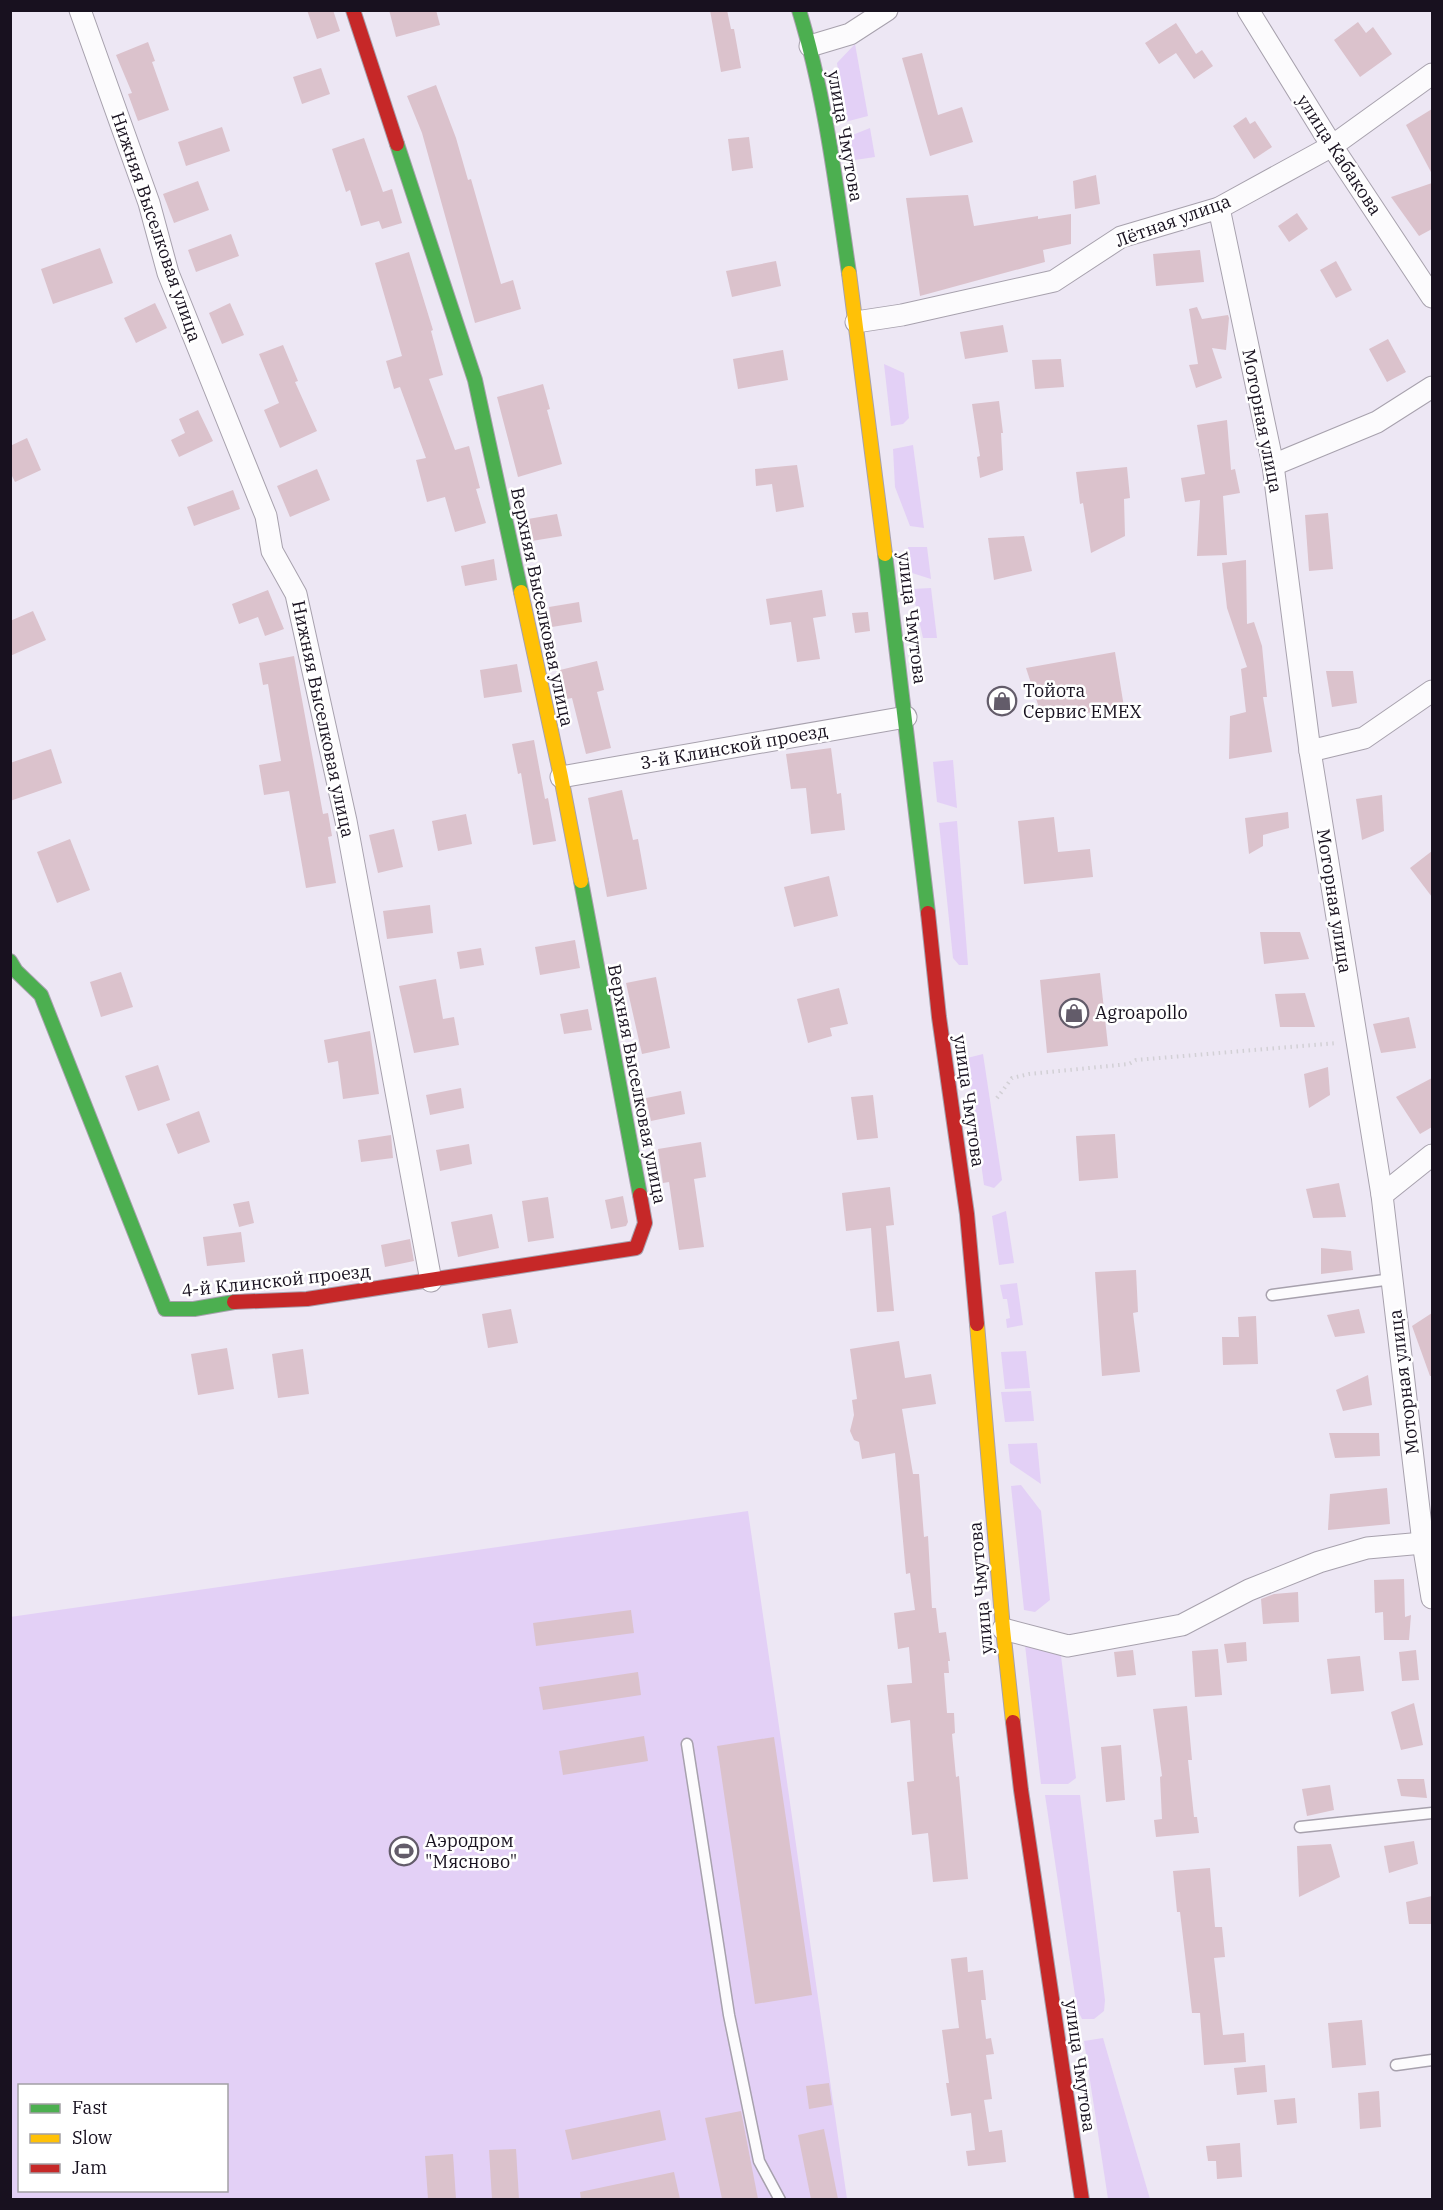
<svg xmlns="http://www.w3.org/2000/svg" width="1443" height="2210" viewBox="0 0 1443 2210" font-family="'IBM Plex Serif',serif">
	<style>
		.green { fill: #e3d0f6; fill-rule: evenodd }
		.building { fill: #dbc2cc }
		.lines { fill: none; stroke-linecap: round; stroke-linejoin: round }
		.lane-casing { stroke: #a7a1ad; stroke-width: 13 }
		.street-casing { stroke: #a7a1ad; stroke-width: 23 }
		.fast-casing { stroke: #a7a1ad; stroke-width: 16 }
		.slow-casing { stroke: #a7a1ad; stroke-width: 16 }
		.jam-casing { stroke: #a7a1ad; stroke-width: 16 }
		.path { stroke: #d2d0d5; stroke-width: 4; stroke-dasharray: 1.5 4.5; stroke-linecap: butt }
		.lane { stroke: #fcfbfd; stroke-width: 10 }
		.street { stroke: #fcfbfd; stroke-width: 21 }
		.fast { stroke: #4caf50; stroke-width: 14 }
		.slow { stroke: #ffc107; stroke-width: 14 }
		.jam { stroke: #c62828; stroke-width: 14 }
		.labels { text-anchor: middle; stroke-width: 5; stroke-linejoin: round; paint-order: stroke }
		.street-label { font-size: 18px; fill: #18111f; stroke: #fff }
		.poi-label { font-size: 18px; fill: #18111f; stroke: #fff; text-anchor: start }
	</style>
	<rect width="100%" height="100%" fill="#ede7f4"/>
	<g class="green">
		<path d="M855 44 868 116 845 122 837 63Z"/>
		<path d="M870 128 875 157 855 160 850 136Z"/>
		<path d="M884 364 904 373 909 418 903 424 891 426Z"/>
		<path d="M913 445 924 528 910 526 895 487 893 449Z"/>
		<path d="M908 547H927L931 579 912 573Z"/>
		<path d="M931 588 937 638H923L912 589Z"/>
		<path d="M953 760 957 808 937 802 933 762Z"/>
		<path d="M957 821 968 965H959L953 958 939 823Z"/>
		<path d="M983 1054 1002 1180 994 1188 984 1185 967 1058Z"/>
		<path d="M1006 1211 1014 1263 999 1265 992 1216Z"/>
		<path d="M1017 1283 1023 1325 1007 1328 1006 1319 1010 1318 1007 1299H1003L1000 1285Z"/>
		<path d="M1026 1351 1030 1388 1005 1389 1001 1352Z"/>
		<path d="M1031 1391 1034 1421 1005 1422 1001 1392Z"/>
		<path d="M1037 1443 1041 1484 1010 1463 1008 1444Z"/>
		<path d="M1021 1485 1041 1511 1050 1600 1035 1612 1024 1610 1011 1486Z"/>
		<path d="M748 1511 847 2199H11L10 1617ZM20 2086H226V2190H20Z"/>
		<path d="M1025 1645 1061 1656 1076 1778 1068 1784H1041Z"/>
		<path d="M1045 1795H1080L1105 2000 1104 2011 1094 2019H1082L1077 2009Z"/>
		<path d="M1103 2038 1150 2199H1108L1084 2041Z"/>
	</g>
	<g class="building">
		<path d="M307 10H333L340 31 317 39Z"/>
		<path d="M389 10H436L440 25 396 37Z"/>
		<path d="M710 10H727L731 29H734L741 68 721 72Z"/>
		<path d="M1358 22 1366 33 1373 27 1392 54 1360 77 1334 40Z"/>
		<path d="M1176 23 1196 54 1202 50 1213 66 1194 79 1176 53 1159 64 1145 43Z"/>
		<path d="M148 42 155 61 152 62 169 110 138 121 128 94 132 93 116 55Z"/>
		<path d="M922 53 938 115 962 107 973 142 930 156 902 58Z"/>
		<path d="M321 68 330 94 302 104 293 77Z"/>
		<path d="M436 85 456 138 468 180 471 179 501 284 513 280 521 309 475 323 422 133 407 96Z"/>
		<path d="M1432 109V174L1406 125Z"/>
		<path d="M1246 117 1250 124 1255 121 1272 147 1254 159 1233 126Z"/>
		<path d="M222 127 230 151 186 166 178 142Z"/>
		<path d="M749 137 753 168 732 171 728 139Z"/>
		<path d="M364 138 383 192 392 189 402 223 382 229 379 221 361 226 350 190 346 192 332 149Z"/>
		<path d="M1096 175 1100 204 1075 209 1073 181Z"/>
		<path d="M198 181 209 210 174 223 163 194Z"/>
		<path d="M1432 183V229L1419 236 1391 197Z"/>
		<path d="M968 195 974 226 1038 216V219L1071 214V244L1043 250 1045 262 920 296 906 198Z"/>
		<path d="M1297 213 1308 229 1289 242 1278 226Z"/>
		<path d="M231 234 239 256 196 272 188 250Z"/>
		<path d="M100 248 113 283 53 304 41 269Z"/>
		<path d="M1200 250 1204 282 1156 286 1153 254Z"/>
		<path d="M409 252 433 330 431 331 443 375 429 379 455 450 469 446 480 488 476 489 486 523 455 532 445 497 427 502 416 460 426 458 400 387 394 389 386 361 402 356 375 263Z"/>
		<path d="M776 261 781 286 732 297 726 271Z"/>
		<path d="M1336 261 1352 290 1336 298 1320 270Z"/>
		<path d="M155 303 167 328 136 343 124 318Z"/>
		<path d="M230 303 244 335 222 344 209 313Z"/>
		<path d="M1197 307 1202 319 1228 315 1229 318 1226 350 1212 348 1222 378 1196 388 1189 365 1198 364 1189 309Z"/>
		<path d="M1003 325 1008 352 965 359 960 332Z"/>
		<path d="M1388 339 1406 372 1387 382 1369 349Z"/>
		<path d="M283 345 298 381 295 382 317 431 280 448 264 410 279 403 259 354Z"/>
		<path d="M783 350 788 380 738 389 733 359Z"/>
		<path d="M1061 359 1064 387 1035 389 1032 360Z"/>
		<path d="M543 384 550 409 547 410 562 464 518 477 497 397Z"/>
		<path d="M999 401 1003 433H1001L1003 470 980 478 977 457 980 456 972 404Z"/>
		<path d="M198 410 213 441 179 457 171 440 185 433 179 419Z"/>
		<path d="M1227 420 1231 470 1235 469 1240 493 1223 496 1227 555 1197 556 1200 500 1185 502 1181 478 1205 474 1197 425Z"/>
		<path d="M27 438 41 470 15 482 10 472V446Z"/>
		<path d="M797 465 804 507 776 512 772 484 756 486 755 469Z"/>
		<path d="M1127 467 1130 498 1124 499 1125 536 1091 553 1083 503 1080 504 1076 472Z"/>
		<path d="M317 469 330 500 290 517 277 486Z"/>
		<path d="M233 490 240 509 194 526 187 507Z"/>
		<path d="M1328 513 1333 569 1309 571 1305 515Z"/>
		<path d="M557 514 562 536 532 541 528 519Z"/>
		<path d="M1024 536 1032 571 994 580 988 538Z"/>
		<path d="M494 559 497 580 465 586 461 566Z"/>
		<path d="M1246 560 1247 624 1254 622 1262 646 1267 697H1263L1272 752 1229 759 1230 716 1246 712 1241 669 1247 667 1227 608 1222 563Z"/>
		<path d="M268 590 284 629 265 636 258 617 239 624 232 604Z"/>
		<path d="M822 590 826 616 813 618 820 659 797 662 791 622 770 625 766 599Z"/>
		<path d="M579 602 582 622 552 627 549 607Z"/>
		<path d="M33 611 46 640 10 656V621Z"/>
		<path d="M868 612 870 631 855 633 852 613Z"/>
		<path d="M1115 652 1124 707 1043 720 1026 668Z"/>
		<path d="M294 656 323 814 328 813 332 836 328 837 336 883 306 888 289 791 264 795 259 765 281 761 268 684 263 685 259 663Z"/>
		<path d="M597 661 604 690 597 692 611 748 586 754 572 698 567 699 560 670Z"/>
		<path d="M517 664 522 692 484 698 480 670Z"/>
		<path d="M1326 671H1353L1357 703 1332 707Z"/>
		<path d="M534 740 545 799 548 798 556 841 533 845 521 773 518 774 512 744Z"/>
		<path d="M831 748 837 794 841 793 845 830 811 834 806 788 791 789 786 754Z"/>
		<path d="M51 749 62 783 10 801V763Z"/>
		<path d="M622 790 633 840 638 839 647 889 607 897 588 798Z"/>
		<path d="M1382 795 1384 831 1362 840 1356 799Z"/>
		<path d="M1288 812 1289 828 1263 835V846L1249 854 1245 818Z"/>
		<path d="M466 814 472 844 438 851 432 821Z"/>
		<path d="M1054 817 1058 852 1090 849 1093 877 1024 884 1018 821Z"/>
		<path d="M394 829 403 867 378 873 369 835Z"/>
		<path d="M70 839 90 890 57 903 37 852Z"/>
		<path d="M1432 851V897L1410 868Z"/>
		<path d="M829 876 838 916 794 927 784 887Z"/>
		<path d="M430 905 433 933 387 939 383 911Z"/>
		<path d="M1260 932H1300L1309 959 1264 964Z"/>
		<path d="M575 940 580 968 540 975 535 947Z"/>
		<path d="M481 948 484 965 460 969 457 952Z"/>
		<path d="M121 972 133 1007 101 1017 90 982Z"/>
		<path d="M1100 973 1108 1046 1047 1053 1040 980Z"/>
		<path d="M656 977 670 1048 642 1054 626 983Z"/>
		<path d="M436 979 443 1019 454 1017 459 1045 414 1053 399 986Z"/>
		<path d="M839 988 848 1024 830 1028 832 1036 808 1043 797 999Z"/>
		<path d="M1305 993 1315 1027H1280L1275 994Z"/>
		<path d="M588 1009 592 1030 564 1034 560 1014Z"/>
		<path d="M1409 1017 1416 1048 1381 1053 1373 1024Z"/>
		<path d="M370 1031 379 1094 343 1099 338 1061 328 1063 324 1040Z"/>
		<path d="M158 1065 170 1100 138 1111 125 1076Z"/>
		<path d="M1328 1067 1330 1095 1309 1108 1304 1074Z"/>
		<path d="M1432 1078V1127L1420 1134 1396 1097Z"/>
		<path d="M461 1088 464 1108 430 1115 426 1095Z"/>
		<path d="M681 1091 685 1114 651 1121 646 1098Z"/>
		<path d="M873 1095 878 1138 857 1140 851 1097Z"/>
		<path d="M199 1111 210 1142 178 1154 166 1124Z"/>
		<path d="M1115 1134 1118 1178 1079 1181 1076 1136Z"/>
		<path d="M391 1135 393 1158 361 1162 358 1140Z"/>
		<path d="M701 1142 706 1177 694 1179 704 1247 679 1250 669 1182 663 1183 658 1149Z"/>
		<path d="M469 1144 472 1164 440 1171 436 1150Z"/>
		<path d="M1339 1183 1346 1217 1313 1218 1306 1189Z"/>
		<path d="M890 1187 894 1225 886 1226 894 1311 877 1312 871 1228 846 1231 842 1193Z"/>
		<path d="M623 1196 628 1222 626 1226 611 1229 605 1200Z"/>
		<path d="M548 1197 554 1238 528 1242 522 1201Z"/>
		<path d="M249 1201 254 1223 239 1227 233 1204Z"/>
		<path d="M492 1214 499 1248 458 1257 451 1222Z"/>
		<path d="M241 1232 245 1262 207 1266 203 1237Z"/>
		<path d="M410 1239 414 1261 385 1267 381 1245Z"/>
		<path d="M1321 1248 1351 1251 1353 1270 1321 1274Z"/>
		<path d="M1136 1270 1138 1312 1133 1313 1140 1372 1102 1376 1095 1272Z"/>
		<path d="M511 1309 518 1343 488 1348 482 1314Z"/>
		<path d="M1359 1309 1365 1333 1335 1337 1327 1315Z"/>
		<path d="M1432 1313V1376H1430L1412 1326Z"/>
		<path d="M1256 1316 1258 1364 1223 1365 1222 1337H1239L1238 1317Z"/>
		<path d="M899 1341 905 1378 931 1374 936 1404 902 1409 913 1474H919L924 1537 928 1536 932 1608H936L939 1633 946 1632 950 1661H948L949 1673H944L947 1713H954L955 1733 952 1734 956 1777 959 1776 968 1879 933 1882 928 1833 912 1835 907 1782 914 1781 910 1720 891 1723 887 1685 912 1683 909 1647 898 1649 894 1613 915 1610 910 1573 906 1574 895 1453 862 1459 859 1442 854 1440 850 1431 854 1415 852 1400 857 1399 850 1349Z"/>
		<path d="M227 1348 234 1389 198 1395 191 1354Z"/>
		<path d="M303 1349 309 1394 278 1398 272 1354Z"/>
		<path d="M1368 1375 1372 1405 1343 1411 1336 1390Z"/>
		<path d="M1329 1433H1379L1380 1456 1335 1458Z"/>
		<path d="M1387 1488 1390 1524 1328 1530 1330 1494Z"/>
		<path d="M1404 1579 1405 1617 1411 1615 1409 1640H1384L1383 1612 1375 1613 1374 1580Z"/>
		<path d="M1298 1592 1299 1622 1263 1624 1261 1599 1274 1594Z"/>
		<path d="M631 1610 634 1633 536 1646 533 1623Z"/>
		<path d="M1246 1642 1247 1661 1227 1663 1224 1644Z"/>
		<path d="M1218 1649 1222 1695 1195 1697 1192 1651Z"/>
		<path d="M1133 1650 1136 1675 1117 1677 1114 1652Z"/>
		<path d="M1416 1650 1419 1680 1402 1681 1399 1652Z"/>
		<path d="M1360 1656 1364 1691 1331 1694 1327 1659Z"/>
		<path d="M638 1672 641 1695 543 1710 539 1687Z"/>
		<path d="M1414 1703 1423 1745 1401 1750 1391 1712Z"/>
		<path d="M1187 1706 1192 1760H1188L1194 1817H1197L1199 1833 1156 1837 1154 1820 1162 1819 1160 1777 1162 1776 1153 1709Z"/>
		<path d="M644 1736 648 1761 563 1775 559 1751Z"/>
		<path d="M774 1737 812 1995 755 2004 717 1746Z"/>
		<path d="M1121 1745 1125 1800 1106 1802 1101 1747Z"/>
		<path d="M1397 1779H1424L1427 1798 1401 1796Z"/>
		<path d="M1330 1785 1334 1810 1307 1816 1302 1789Z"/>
		<path d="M1414 1841 1418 1864 1389 1873 1384 1846Z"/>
		<path d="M1331 1844 1340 1877 1299 1897 1297 1846Z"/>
		<path d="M1210 1868 1215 1927H1222L1225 1957 1214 1958 1223 2035 1244 2033 1246 2062 1204 2065 1200 2013H1192L1180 1912H1177L1173 1871Z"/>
		<path d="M1432 1896V1924H1409L1406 1902Z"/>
		<path d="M967 1957 968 1972 983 1970 986 2000H981L986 2039 991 2038 994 2054 986 2055 992 2099 984 2100 989 2132 1002 2130 1006 2162 968 2166 966 2151 975 2150 971 2113 951 2116 946 2083H949L942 2030 959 2028 951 1959Z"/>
		<path d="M1362 2020 1366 2065 1332 2068 1328 2023Z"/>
		<path d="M1265 2065 1267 2092 1237 2095 1234 2068Z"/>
		<path d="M829 2083 832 2105 809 2109 806 2086Z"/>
		<path d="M1379 2091 1381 2127 1360 2129 1358 2093Z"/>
		<path d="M1295 2098 1297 2123 1277 2125 1274 2100Z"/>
		<path d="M660 2110 666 2140 572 2160 565 2130Z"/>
		<path d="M741 2111 758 2199H722L705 2118Z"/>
		<path d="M824 2129 838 2199H811L798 2135Z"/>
		<path d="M1240 2143 1242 2177 1217 2179 1216 2161H1208L1206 2146Z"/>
		<path d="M516 2149 519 2199H492L489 2150Z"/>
		<path d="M453 2154 456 2199H428L425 2156Z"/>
		<path d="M674 2172 680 2199H581L580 2192Z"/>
	</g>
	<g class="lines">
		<g class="lane-casing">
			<g id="lane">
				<path d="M1272 1295 1392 1279"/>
				<path d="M687 1744 729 2015 759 2161 780 2200"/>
				<path d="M1300 1827 1432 1813"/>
				<path d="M1396 2065 1432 2060"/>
			</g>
		</g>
		<g class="street-casing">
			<g id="street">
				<path d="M80 10 149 203 168 273 266 516 272 551 296 594 346 821 431 1281"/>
				<path d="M1248 10 1332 146 1432 297"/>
				<path d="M810 46 850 34 887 10"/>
				<path d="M1219 208 1273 465 1310 751 1382 1195 1423 1543 1432 1598"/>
				<path d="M856 322 902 315 1054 281 1121 237 1219 208 1332 146 1432 74"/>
				<path d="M1273 465 1377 422 1432 387"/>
				<path d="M1310 751 1364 738 1432 691"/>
				<path d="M561 777 906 717"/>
				<path d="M1382 1195 1432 1155"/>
				<path d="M1003 1629 1068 1646 1182 1625 1249 1590 1319 1562 1367 1548 1423 1543 1432 1539"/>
			</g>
		</g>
		<g class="fast-casing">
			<g id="fast">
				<path d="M799 10C825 95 836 185 849 273"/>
				<path d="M397 144 475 380 521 592"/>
				<path d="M885 554 928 913"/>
				<path d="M581 881 640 1195"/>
				<path d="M10 961 16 971 41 995 165 1309H194L234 1302"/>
			</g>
		</g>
		<g class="slow-casing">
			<g id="slow">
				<path d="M849 273 885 554"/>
				<path d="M521 592 561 777 581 881"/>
				<path d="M977 1324 1003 1629 1013 1722"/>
			</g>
		</g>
		<g class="jam-casing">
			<g id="jam">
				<path d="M353 10 397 144"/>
				<path d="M928 913 939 1017 967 1214 977 1324"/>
				<path d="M234 1302 307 1299 636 1248 645 1223 640 1195"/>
				<path d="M1013 1722 1021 1790 1082 2200"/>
			</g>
		</g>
		<path class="path" d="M997 1098 1012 1078 1029 1074 1129 1064 1136 1060 1337 1043"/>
		<use href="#lane" class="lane"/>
		<use href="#street" class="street"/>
		<use href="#fast" class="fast"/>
		<use href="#slow" class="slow"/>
		<use href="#jam" class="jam"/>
	</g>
	<defs>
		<g id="shop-ring" transform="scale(1.5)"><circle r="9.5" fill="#fff" stroke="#635c6a" stroke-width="1.5"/><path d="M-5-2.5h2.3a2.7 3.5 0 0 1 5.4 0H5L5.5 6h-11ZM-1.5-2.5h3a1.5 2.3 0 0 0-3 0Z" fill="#635c6a"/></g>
		<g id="stadium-ring" transform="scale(1.5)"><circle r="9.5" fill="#fff" stroke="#635c6a" stroke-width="1.5"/><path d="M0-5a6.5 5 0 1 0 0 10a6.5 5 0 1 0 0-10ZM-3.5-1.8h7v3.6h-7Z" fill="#635c6a"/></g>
	</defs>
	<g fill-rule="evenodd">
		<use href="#shop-ring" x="1002" y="701"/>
		<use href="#shop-ring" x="1074" y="1013"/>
		<use href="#stadium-ring" x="404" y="1851"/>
	</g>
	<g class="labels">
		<g class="street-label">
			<text transform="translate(845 136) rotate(80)" y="6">улица Чмутова</text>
			<text transform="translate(1339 155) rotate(57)" y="6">улица Кабакова</text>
			<text transform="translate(1173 221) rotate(-20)" y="6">Лётная улица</text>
			<text transform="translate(156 227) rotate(71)" y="6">Нижняя Выселковая улица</text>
			<text transform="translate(1262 421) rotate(79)" y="6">Моторная улица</text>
			<text transform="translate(542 607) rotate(78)" y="6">Верхняя Выселковая улица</text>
			<text transform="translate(912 618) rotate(83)" y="6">улица Чмутова</text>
			<text transform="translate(323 719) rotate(78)" y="6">Нижняя Выселковая улица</text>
			<text transform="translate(734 747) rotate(-10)" y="6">3-й Клинской проезд</text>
			<text transform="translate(1334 901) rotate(81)" y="6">Моторная улица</text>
			<text transform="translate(637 1084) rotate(79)" y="6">Верхняя Выселковая улица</text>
			<text transform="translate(969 1101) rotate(82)" y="6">улица Чмутова</text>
			<text transform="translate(276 1281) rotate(-6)" y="6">4-й Клинской проезд</text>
			<text transform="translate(1404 1382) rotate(-97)" y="6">Моторная улица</text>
			<text transform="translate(981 1588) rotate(-95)" y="6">улица Чмутова</text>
			<text transform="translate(1080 2066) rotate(82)" y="6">улица Чмутова</text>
		</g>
		<g class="poi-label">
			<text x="1023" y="697">Тойота<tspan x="1023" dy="21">Сервис EMEX</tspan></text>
			<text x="1095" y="1019">Agroapollo</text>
			<text x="425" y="1847">Аэродром<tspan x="425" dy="21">"Мясново"</tspan></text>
		</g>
	</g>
	<rect width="1443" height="2210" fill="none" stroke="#18111f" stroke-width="24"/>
	<rect x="18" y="2084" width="210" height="108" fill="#ffffff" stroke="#a3a0a5" stroke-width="1.5"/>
	<rect x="30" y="2104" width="30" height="9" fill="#4caf50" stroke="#a3a0a5" stroke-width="1.5"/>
	<text x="72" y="2114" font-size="18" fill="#18111f">Fast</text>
	<rect x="30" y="2134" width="30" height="9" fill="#ffc107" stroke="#a3a0a5" stroke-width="1.5"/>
	<text x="72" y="2144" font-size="18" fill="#18111f">Slow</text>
	<rect x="30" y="2164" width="30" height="9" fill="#c62828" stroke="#a3a0a5" stroke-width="1.5"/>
	<text x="72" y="2174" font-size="18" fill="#18111f">Jam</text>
</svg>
